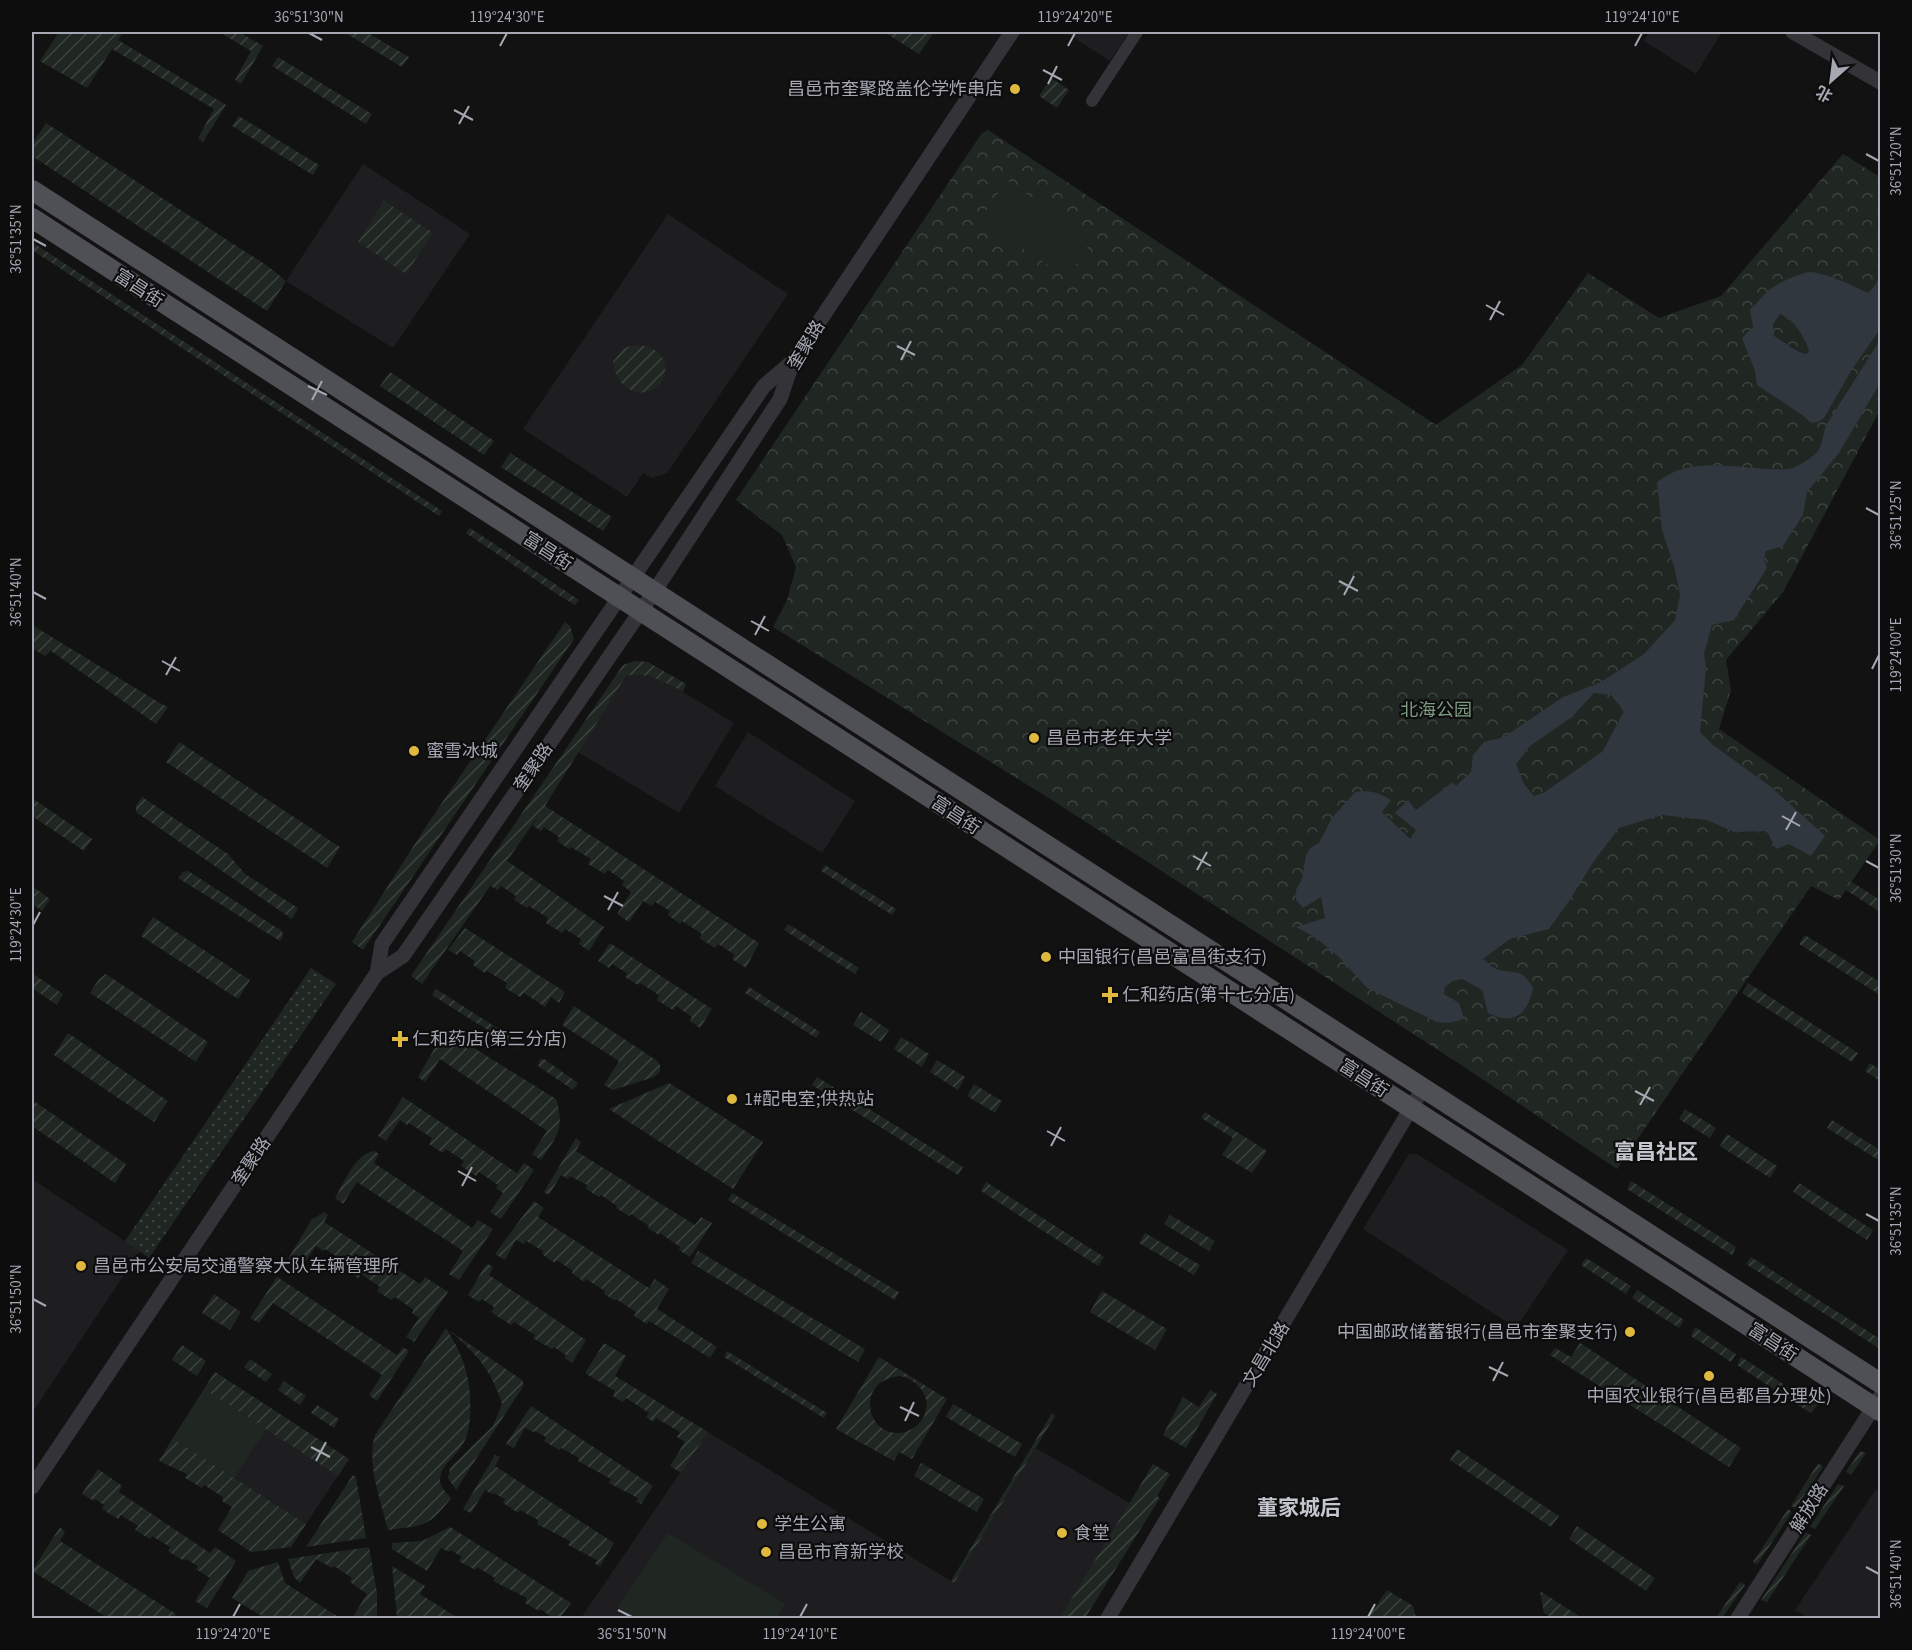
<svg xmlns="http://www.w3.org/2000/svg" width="1912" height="1650" viewBox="0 0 1912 1650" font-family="'Source Sans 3','Noto Sans SC',sans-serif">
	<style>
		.built { fill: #1e1e20 }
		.grass { fill: url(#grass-dots) }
		.park { fill: url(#park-crowns) }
		.garden { fill: url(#garden-furrows); fill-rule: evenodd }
		.pitch { fill: #202722 }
		.water { fill: #30373e; fill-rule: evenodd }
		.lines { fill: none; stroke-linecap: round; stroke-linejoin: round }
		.minor { stroke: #333338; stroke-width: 12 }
		.tertiary { stroke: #333338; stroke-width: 15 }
		.primary { stroke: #4f5056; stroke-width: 20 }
		.ticks { fill: none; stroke: #a5a7b2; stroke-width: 2 }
		.poi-dot { fill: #dfb83e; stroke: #0d0d0e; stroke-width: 2 }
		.labels { text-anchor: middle; stroke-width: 4.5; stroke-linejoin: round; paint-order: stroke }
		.poi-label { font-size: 18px; fill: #a5a7b2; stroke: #0d0d0e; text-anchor: start }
		.street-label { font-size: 18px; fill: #a5a7b2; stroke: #0d0d0e }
		.park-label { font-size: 18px; fill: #7d9c82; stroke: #0d0d0e }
		.quarter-label { font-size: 21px; font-weight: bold; fill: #c5c7cf; stroke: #0d0d0e }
		.neatline { fill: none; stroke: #a5a7b2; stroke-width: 2 }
		.ticks-label { font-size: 15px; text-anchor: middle; fill: #a5a7b2 }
	</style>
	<defs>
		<pattern id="grass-dots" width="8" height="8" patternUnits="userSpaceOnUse" patternTransform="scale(1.5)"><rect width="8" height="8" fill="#202722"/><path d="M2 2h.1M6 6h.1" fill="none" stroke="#3d4440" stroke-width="1.8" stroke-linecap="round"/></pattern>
		<pattern id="park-crowns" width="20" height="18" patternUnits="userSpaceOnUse" patternTransform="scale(1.5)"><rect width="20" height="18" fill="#202722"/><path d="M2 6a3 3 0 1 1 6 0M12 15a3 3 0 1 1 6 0" fill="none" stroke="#3d4440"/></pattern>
		<pattern id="garden-furrows" width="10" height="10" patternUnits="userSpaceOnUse" patternTransform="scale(1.5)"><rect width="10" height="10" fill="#202722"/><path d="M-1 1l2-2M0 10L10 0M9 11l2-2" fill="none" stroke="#3d4440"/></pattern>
	</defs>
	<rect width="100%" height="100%" fill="#121213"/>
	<g class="built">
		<path d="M1065 32H1129L1110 61Z"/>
		<path d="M1649 32H1722L1696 74 1644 41Z"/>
		<path d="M363 164 470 234 393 348 286 281Z"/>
		<path d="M668 214 788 294 667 473 652 478 643 473 627 497 523 429Z"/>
		<path d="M635 674 663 680 734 723 679 813 578 752 626 676Z"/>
		<path d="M748 732 855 801 822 853 715 786Z"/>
		<path d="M1409 1154H1417L1568 1250 1516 1328 1363 1229Z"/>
		<path d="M32 1179 140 1251 32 1413Z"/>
		<path d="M215 1372 349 1459 306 1524 173 1438Z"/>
		<path d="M708 1432 954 1583 1036 1448 1130 1503 1060 1618H581Z"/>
		<path d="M1876 1489 1880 1492V1618H1808L1795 1610Z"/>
	</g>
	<path class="grass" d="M311 968 336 984 149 1258 125 1241Z"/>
	<path class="park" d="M988 130 1436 425 1522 365 1588 273 1659 318 1721 296 1843 154 1880 177V410L1783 592 1726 660 1731 690 1719 729 1880 840 1839 900 1811 886 1617 1169 1455 1061 1052 800 773 627 787 600 796 567 782 535 736 500 982 133Z"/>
	<g class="garden">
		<path d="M59 32H123L118 40 226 105 203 142 198 138 214 109 112 49 87 88 40 61Z"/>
		<path d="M219 32H239L263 46 241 84 235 80 251 51Z"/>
		<path d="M344 32H366L409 57 402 67Z"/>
		<path d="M884 32H934L919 54Z"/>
		<path d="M278 57 372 114 366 124 272 66Z"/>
		<path d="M1051 78 1069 90 1057 108 1039 96Z"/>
		<path d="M239 116 319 165 313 175 232 126Z"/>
		<path d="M46 123 269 267 286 281 267 311 32 156V144Z"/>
		<path d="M384 201 433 233 406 274 358 242Z"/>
		<path d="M32 242 442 511 439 516 32 250Z"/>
		<path d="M637 345C683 348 667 402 633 391 620 386 616 376 613 362L623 348Z"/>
		<path d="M390 372 494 441 484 455 380 386Z"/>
		<path d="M510 453 612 517 603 531 501 467Z"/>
		<path d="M470 528 579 600 575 605 560 596 466 533Z"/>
		<path d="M565 622 570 626 574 639 363 950 352 942 429 822Z"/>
		<path d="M32 625 160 703 168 707 156 724 51 651 45 656 32 648Z"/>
		<path d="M635 661 648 662 686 684 683 692C665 682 646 671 626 676L545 806 759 943 746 968 732 959 735 955 718 944 715 948 699 938 702 934 682 921 680 924 668 915 670 911 655 902 652 906 643 901 629 922 617 914 631 892 622 885 624 881 608 870 605 874 588 864 591 859 571 847 569 849 557 841 559 837 544 827 541 831 533 826 537 818 507 861 604 927 589 951 579 944 581 939 565 929 562 933 546 923 548 918 529 906 527 908 514 900 516 896 501 886 498 890 490 886 422 984 411 976 623 665Z"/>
		<path d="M179 742 340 847 327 868 166 762Z"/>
		<path d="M142 797 228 854 245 874 298 908 292 919 136 812V806Z"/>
		<path d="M32 798 92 839 84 851 32 816Z"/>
		<path d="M825 865 896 909 892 915 821 871Z"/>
		<path d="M188 871 282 931 283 936 280 941 178 878 183 872Z"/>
		<path d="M1852 882 1880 900V912L1846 890Z"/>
		<path d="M32 886 50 899 42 911 32 904Z"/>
		<path d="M153 917 250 980 238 999 141 936Z"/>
		<path d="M788 924 859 968 855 974 784 930Z"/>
		<path d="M465 928 565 992 559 1003 551 997 545 1007 524 993 520 997 505 988 507 983 487 971 485 973 473 965 475 961 460 951 457 955 448 950Z"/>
		<path d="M1805 935 1880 982V995L1799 944Z"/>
		<path d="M610 943 712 1009 700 1028 690 1021 692 1017 676 1006 673 1010 657 1000 659 995 640 983 638 985 625 977 627 973 612 964 609 968 598 961Z"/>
		<path d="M32 973 63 994 57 1005 32 988Z"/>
		<path d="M106 974 208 1042 196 1062 90 993 99 979Z"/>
		<path d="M1748 983 1858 1053 1852 1062 1742 993Z"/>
		<path d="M749 987 820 1032 816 1038 745 993Z"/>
		<path d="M436 989 522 1044 518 1049 432 995Z"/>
		<path d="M574 1006 656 1060 660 1065V1072L654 1077 613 1090 604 1085 619 1061 562 1025Z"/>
		<path d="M861 1012 889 1030 881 1042 853 1025Z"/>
		<path d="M445 1030 556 1099C565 1128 557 1137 541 1160L532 1154 547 1131 440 1059 425 1082 418 1077Z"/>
		<path d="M68 1033 168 1101 154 1122 54 1055Z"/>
		<path d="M901 1037 929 1054 922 1067 894 1049Z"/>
		<path d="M540 1059H544L578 1083 573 1090 538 1066Z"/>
		<path d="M937 1060 965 1077 958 1090 930 1072Z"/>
		<path d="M1870 1063 1880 1070V1081L1865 1071Z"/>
		<path d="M817 1077 963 1167 958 1175 812 1085Z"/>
		<path d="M669 1083 763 1142 733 1189 609 1109Z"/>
		<path d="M974 1084 1002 1101 995 1113 967 1096Z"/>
		<path d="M403 1097 517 1173 524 1163 534 1170 501 1219 490 1212 503 1193 496 1188 498 1185 479 1172 476 1176 461 1166 464 1161 446 1149 443 1153 429 1144 432 1138 409 1123 407 1125 400 1120 386 1141 378 1136Z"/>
		<path d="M35 1102 126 1164 115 1183 32 1126V1107Z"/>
		<path d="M1685 1109 1716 1128 1710 1138 1679 1119Z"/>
		<path d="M1205 1112 1267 1151 1252 1173 1222 1155 1233 1138 1201 1118Z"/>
		<path d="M1832 1120 1880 1150V1161L1827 1128Z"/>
		<path d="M1727 1134 1777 1166 1770 1178 1720 1146Z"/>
		<path d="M576 1138 581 1142 576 1151 695 1225 701 1217 712 1223 690 1257 679 1250 680 1247 660 1233 659 1235 648 1228 649 1226 631 1214 629 1216 616 1208 617 1206 601 1195 599 1197 586 1189 587 1185 570 1176 568 1179 561 1175 549 1195 544 1192Z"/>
		<path d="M374 1151 379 1154 374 1163 472 1228 478 1220 493 1229 459 1280 449 1274 463 1251 357 1182 343 1204 335 1198C344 1183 355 1154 374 1151Z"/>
		<path d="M1631 1181 1736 1247 1732 1255 1627 1189Z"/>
		<path d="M986 1182 1104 1257 1098 1266 981 1191Z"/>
		<path d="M1799 1183 1873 1230 1867 1240 1793 1192Z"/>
		<path d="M732 1193 899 1292 895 1300 728 1200Z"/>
		<path d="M534 1201 544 1208 538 1217 649 1288 655 1279 669 1289 657 1309 717 1347 710 1358 649 1321 647 1324 634 1316 636 1312 616 1299 614 1300 604 1294 605 1291 586 1279 584 1282 572 1273 573 1271 557 1260 555 1263 542 1254 543 1251 526 1241 524 1244 516 1240 505 1260 495 1254Z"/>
		<path d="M325 1212 328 1215 324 1222 420 1284 425 1277 448 1292 414 1342 406 1337 419 1318 412 1313 414 1310 395 1297 391 1300 377 1291 380 1287 361 1274 358 1278 344 1269 347 1263 325 1249 323 1251 316 1246 301 1268 288 1259 312 1219Z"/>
		<path d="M1170 1215 1215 1241 1209 1251 1164 1224Z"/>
		<path d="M1145 1233 1200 1265 1194 1275 1139 1243Z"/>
		<path d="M698 1251 865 1349 858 1362 691 1263Z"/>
		<path d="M1751 1257 1877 1337 1880 1336V1349L1746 1264Z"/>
		<path d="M1586 1258 1631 1286 1626 1294 1581 1265Z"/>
		<path d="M488 1264 493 1267 489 1275 586 1340 572 1363 565 1358 566 1355 554 1347 552 1349 533 1338 535 1335 514 1322 511 1325 491 1312 494 1307 482 1299 479 1302 468 1295 485 1266Z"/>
		<path d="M277 1277 397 1355 403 1347 409 1351 377 1401 369 1395 382 1375 273 1303 259 1323 250 1318Z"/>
		<path d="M1637 1290 1684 1320 1679 1328 1632 1298Z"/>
		<path d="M1102 1291 1167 1329 1155 1350 1090 1312Z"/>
		<path d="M214 1294 241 1312 230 1330 202 1313Z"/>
		<path d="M1695 1327 1736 1354 1731 1362 1691 1336Z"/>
		<path d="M446 1328C465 1358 472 1381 470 1417 469 1426 468 1436 463 1444 457 1455 442 1464 440 1478 439 1487 446 1492 451 1498 428 1528 424 1525 388 1530 381 1502 366 1463 375 1435Z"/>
		<path d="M450 1331 522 1380 524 1385 456 1490 448 1478 450 1468 493 1426 502 1404C491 1369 476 1354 450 1331Z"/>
		<path d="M604 1343 626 1356 615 1376 708 1432 681 1473 670 1466 685 1442 677 1437 680 1432 656 1418 653 1422 646 1417 649 1413 626 1398 622 1402 613 1396 615 1391 585 1373Z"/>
		<path d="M1580 1343 1741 1448 1729 1467 1550 1355 1555 1348 1571 1357Z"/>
		<path d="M182 1345 206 1361 197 1376 172 1360Z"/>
		<path d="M727 1351 827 1413 824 1418 724 1357Z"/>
		<path d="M879 1357 947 1399 912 1459 899 1452 894 1461 836 1429ZM901 1376C919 1381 934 1399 923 1418 919 1425 912 1430 905 1432 866 1441 853 1379 901 1376Z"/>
		<path d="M1741 1357 1797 1393 1792 1401 1737 1365Z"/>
		<path d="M250 1359 272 1374 266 1382 244 1367Z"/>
		<path d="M215 1372 349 1459 338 1476 204 1389Z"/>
		<path d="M284 1381 306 1396 300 1405 278 1390Z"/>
		<path d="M1210 1390 1217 1394 1186 1448 1163 1435 1183 1397 1199 1407Z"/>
		<path d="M1803 1395 1818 1404 1811 1413 1798 1405Z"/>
		<path d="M953 1404 1022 1444 1015 1457 946 1417Z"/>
		<path d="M317 1405 339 1419 334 1428 311 1413Z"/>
		<path d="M531 1406 653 1486 641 1504 636 1502 638 1498 609 1483 611 1479 578 1461 579 1458 561 1448 559 1450 544 1441 546 1437 535 1431 533 1432 525 1428 514 1448 506 1444Z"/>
		<path d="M1052 1413 1055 1416 954 1583 951 1581Z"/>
		<path d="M173 1438 306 1524 291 1547 251 1552 218 1530 232 1507 222 1501 223 1497 204 1485 202 1488 185 1478 187 1474 159 1461Z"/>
		<path d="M1457 1449 1559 1516 1551 1527 1450 1460Z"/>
		<path d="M1860 1451 1866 1453 1851 1475 1846 1472Z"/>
		<path d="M495 1455 500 1457 495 1466 614 1543 600 1566 595 1564 597 1560 568 1545 570 1541 537 1524 538 1520 520 1510 518 1513 503 1503 505 1499 494 1493 492 1494 485 1490 471 1513 463 1509Z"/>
		<path d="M921 1463 984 1499 977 1512 914 1476Z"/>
		<path d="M1818 1463 1823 1467 1796 1508 1791 1506Z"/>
		<path d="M1153 1464 1170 1474 1157 1496 1160 1498 1085 1618H1060Z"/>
		<path d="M98 1469 122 1486 119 1492 210 1553 215 1547 236 1561 207 1608 195 1601 210 1578 196 1569 198 1566 186 1559 184 1561 168 1551 170 1547 152 1536 150 1539 135 1530 138 1526 121 1515 118 1519 102 1509 104 1505 95 1499 94 1501 82 1494Z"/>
		<path d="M353 1475 356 1477 366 1538 306 1547Z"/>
		<path d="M1838 1484 1844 1486 1815 1529 1810 1527Z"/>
		<path d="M1788 1509 1792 1512 1757 1565 1753 1562Z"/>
		<path d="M1577 1526 1655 1578 1646 1591 1569 1539Z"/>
		<path d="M60 1527 65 1532 60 1541 176 1614 174 1618H108L32 1571Z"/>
		<path d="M450 1527 571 1603 560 1618H554L540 1609 539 1611 525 1603 527 1598 493 1581 495 1578 477 1567 475 1570 459 1561 462 1557 451 1550 449 1552 441 1548 427 1571 392 1549V1543L422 1541Z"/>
		<path d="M1806 1532 1811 1535 1767 1602 1761 1600Z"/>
		<path d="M369 1547 377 1593V1618H352L367 1594 350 1582 352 1578 334 1566 332 1568 316 1559 300 1583 294 1577 288 1559Z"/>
		<path d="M278 1562 285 1583 340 1618H265L232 1598 248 1571Z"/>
		<path d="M392 1566 425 1586 420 1594 458 1618H397Z"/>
		<path d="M1740 1582 1745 1585 1722 1618H1716Z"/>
		<path d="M1387 1590 1413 1606 1416 1618H1368Z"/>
		<path d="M1540 1591 1582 1618H1553L1544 1613Z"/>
	</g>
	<g class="pitch">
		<path d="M1007 180 1093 239 1067 278 980 219Z"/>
		<path d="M204 1389 266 1429 234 1478 173 1438Z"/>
		<path d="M668 1533 785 1604 777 1618H634L617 1608Z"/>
	</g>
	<g class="water">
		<path d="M1879 257H1880V329L1851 371 1824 418 1818 422 1811 423 1802 415 1757 385 1755 371 1742 338 1753 327 1750 310C1757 303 1763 295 1770 289 1777 284 1801 272 1810 272 1820 271 1857 287 1868 293 1881 281 1880 274 1879 257ZM1780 314C1795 320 1803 335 1809 350L1807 354C1795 353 1784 341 1774 336L1773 324Z"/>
		<path d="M1880 340V383L1839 453 1807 492 1803 515 1783 546 1766 551 1764 559 1767 568 1734 620 1712 625 1704 653 1706 668 1700 732 1713 745 1771 787 1825 836 1811 856 1789 844 1776 849 1767 831 1734 832 1707 820 1662 815 1619 828 1594 861 1569 901 1549 929 1510 939 1483 959C1488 963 1494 969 1500 970 1519 974 1522 969 1533 988 1528 1014 1514 1026 1488 1013L1482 990 1462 979 1453 981 1445 987 1444 994 1459 1003 1464 1019 1449 1023 1437 1022 1367 988 1339 957 1316 938 1296 927 1325 918 1321 897 1303 908 1296 900V890L1302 879 1306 855 1310 848 1319 843 1332 818 1355 792C1370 790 1378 792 1391 800L1382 812 1410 839 1416 830 1395 813 1408 800 1416 810 1453 782 1456 786 1471 772 1473 755 1484 742 1504 737 1563 697 1601 682 1644 654 1675 620 1680 595 1674 566 1662 530 1657 482C1695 452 1745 472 1789 469 1796 468 1812 458 1817 452 1824 443 1822 432 1828 422ZM1594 693 1611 695 1624 711 1603 751 1545 792 1534 796 1524 784 1516 764 1530 746 1572 717Z"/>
	</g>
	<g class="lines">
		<path class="minor" d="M1092 101 1137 32"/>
		<g class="tertiary">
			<path d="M1793 32 1880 82"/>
			<path d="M377 973 382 944 764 386 793 361"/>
			<path d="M32 1487 377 973 403 956 654 592 780 399 793 361 1012 32"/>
			<path d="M1108 1618 1423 1088"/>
			<path d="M1738 1618 1880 1397"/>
		</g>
		<g class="primary">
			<path d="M32 190 1880 1383"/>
			<path d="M32 218 1880 1411"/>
		</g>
	</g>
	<path class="ticks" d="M309 33 322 40M500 46 507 33M1068 46 1075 33M1635 46 1642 33M1043 70 1062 80M1048 84 1057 66M454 110 473 120M459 124 469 106M1866 154 1879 161M33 239 46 246M1486 305 1504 315M1490 320 1500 301M897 346 915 355M901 360 911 341M308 386 327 395M312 400 322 381M1866 508 1879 515M1339 581 1358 591M33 592 46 599M1344 595 1354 576M751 621 769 631M755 635 765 616M162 661 180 671M1872 669 1879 655M166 675 176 657M1782 816 1800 826M1786 830 1796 812M1193 856 1211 866M1866 861 1879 868M1197 870 1207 852M604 896 623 906M608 910 618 892M33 925 40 912M1635 1091 1654 1101M1640 1105 1650 1087M1047 1131 1065 1141M1051 1146 1061 1127M458 1171 476 1181M462 1186 472 1167M1866 1214 1879 1221M33 1299 46 1306M1489 1367 1508 1376M1493 1381 1503 1362M900 1407 919 1416M905 1421 914 1402M311 1447 330 1457M316 1461 326 1442M1866 1567 1879 1574M618 1610 632 1617M233 1617 240 1604M800 1617 807 1604M1368 1617 1375 1604"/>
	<g class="poi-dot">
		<circle cx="1015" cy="89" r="6"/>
		<circle cx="1034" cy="738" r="6"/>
		<circle cx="414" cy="751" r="6"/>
		<circle cx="1046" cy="957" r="6"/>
		<path d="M1107 986h6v6h6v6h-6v6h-6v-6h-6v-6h6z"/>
		<path d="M397 1030h6v6h6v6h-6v6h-6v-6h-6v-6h6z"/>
		<circle cx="732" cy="1099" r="6"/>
		<circle cx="81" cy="1266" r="6"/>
		<circle cx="1630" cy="1332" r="6"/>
		<circle cx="1709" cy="1376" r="6"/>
		<circle cx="762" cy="1524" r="6"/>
		<circle cx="1062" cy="1533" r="6"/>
		<circle cx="766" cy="1552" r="6"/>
	</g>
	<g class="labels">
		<g class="poi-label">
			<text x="1003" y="95" text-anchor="end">昌邑市奎聚路盖伦学炸串店</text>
			<text x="1046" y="744">昌邑市老年大学</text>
			<text x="426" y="757">蜜雪冰城</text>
			<text x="1058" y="963">中国银行(昌邑富昌街支行)</text>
			<text x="1122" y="1001">仁和药店(第十七分店)</text>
			<text x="412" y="1045">仁和药店(第三分店)</text>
			<text x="744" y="1105">1#配电室;供热站</text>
			<text x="93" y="1272">昌邑市公安局交通警察大队车辆管理所</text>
			<text x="1618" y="1338" text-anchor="end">中国邮政储蓄银行(昌邑市奎聚支行)</text>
			<text x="1709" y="1402" text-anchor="middle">中国农业银行(昌邑都昌分理处)</text>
			<text x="774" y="1530">学生公寓</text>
			<text x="1074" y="1539">食堂</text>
			<text x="778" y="1558">昌邑市育新学校</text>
		</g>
		<g class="street-label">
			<text transform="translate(139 288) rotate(33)" y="6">富昌街</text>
			<text transform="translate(806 345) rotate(-59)" y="6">奎聚路</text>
			<text transform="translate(548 551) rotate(33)" y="6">富昌街</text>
			<text transform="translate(533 767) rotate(-56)" y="6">奎聚路</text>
			<text transform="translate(956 815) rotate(33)" y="6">富昌街</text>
			<text transform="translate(1364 1078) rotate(33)" y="6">富昌街</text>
			<text transform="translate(251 1161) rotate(-56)" y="6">奎聚路</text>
			<text transform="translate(1773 1342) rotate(33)" y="6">富昌街</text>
			<text transform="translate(1266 1354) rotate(-59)" y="6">文昌北路</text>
			<text transform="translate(1809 1508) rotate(-58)" y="6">解放路</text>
		</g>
		<g class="park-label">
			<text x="1436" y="716">北海公园</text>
		</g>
		<g class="quarter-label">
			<text x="1656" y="1159">富昌社区</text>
			<text x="1299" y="1515">董家城后</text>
		</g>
	</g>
	<rect width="1912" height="1650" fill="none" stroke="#0d0d0e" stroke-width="66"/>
	<g transform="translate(1831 81) rotate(208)" stroke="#0d0d0e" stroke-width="4.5" paint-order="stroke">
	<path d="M0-4.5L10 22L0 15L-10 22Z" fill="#a5a7b2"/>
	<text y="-9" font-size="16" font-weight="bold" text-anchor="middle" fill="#a5a7b2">北</text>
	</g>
	<rect x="33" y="33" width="1846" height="1584" class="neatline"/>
	<g class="ticks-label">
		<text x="309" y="22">36°51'30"N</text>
		<text x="507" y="22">119°24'30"E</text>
		<text x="1075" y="22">119°24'20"E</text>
		<text x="1642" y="22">119°24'10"E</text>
		<text transform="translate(1896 161) rotate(-90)" y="5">36°51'20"N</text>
		<text transform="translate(16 239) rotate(-90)" y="5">36°51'35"N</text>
		<text transform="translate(1896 515) rotate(-90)" y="5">36°51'25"N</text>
		<text transform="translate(16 592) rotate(-90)" y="5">36°51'40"N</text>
		<text transform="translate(1896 655) rotate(-90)" y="5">119°24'00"E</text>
		<text transform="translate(1896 868) rotate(-90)" y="5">36°51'30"N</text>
		<text transform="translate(16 925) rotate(-90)" y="5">119°24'30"E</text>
		<text transform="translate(1896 1221) rotate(-90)" y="5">36°51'35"N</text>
		<text transform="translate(16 1299) rotate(-90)" y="5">36°51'50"N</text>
		<text transform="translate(1896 1574) rotate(-90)" y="5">36°51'40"N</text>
		<text x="233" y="1639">119°24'20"E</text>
		<text x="632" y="1639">36°51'50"N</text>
		<text x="800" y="1639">119°24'10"E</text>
		<text x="1368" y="1639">119°24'00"E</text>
	</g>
</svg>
